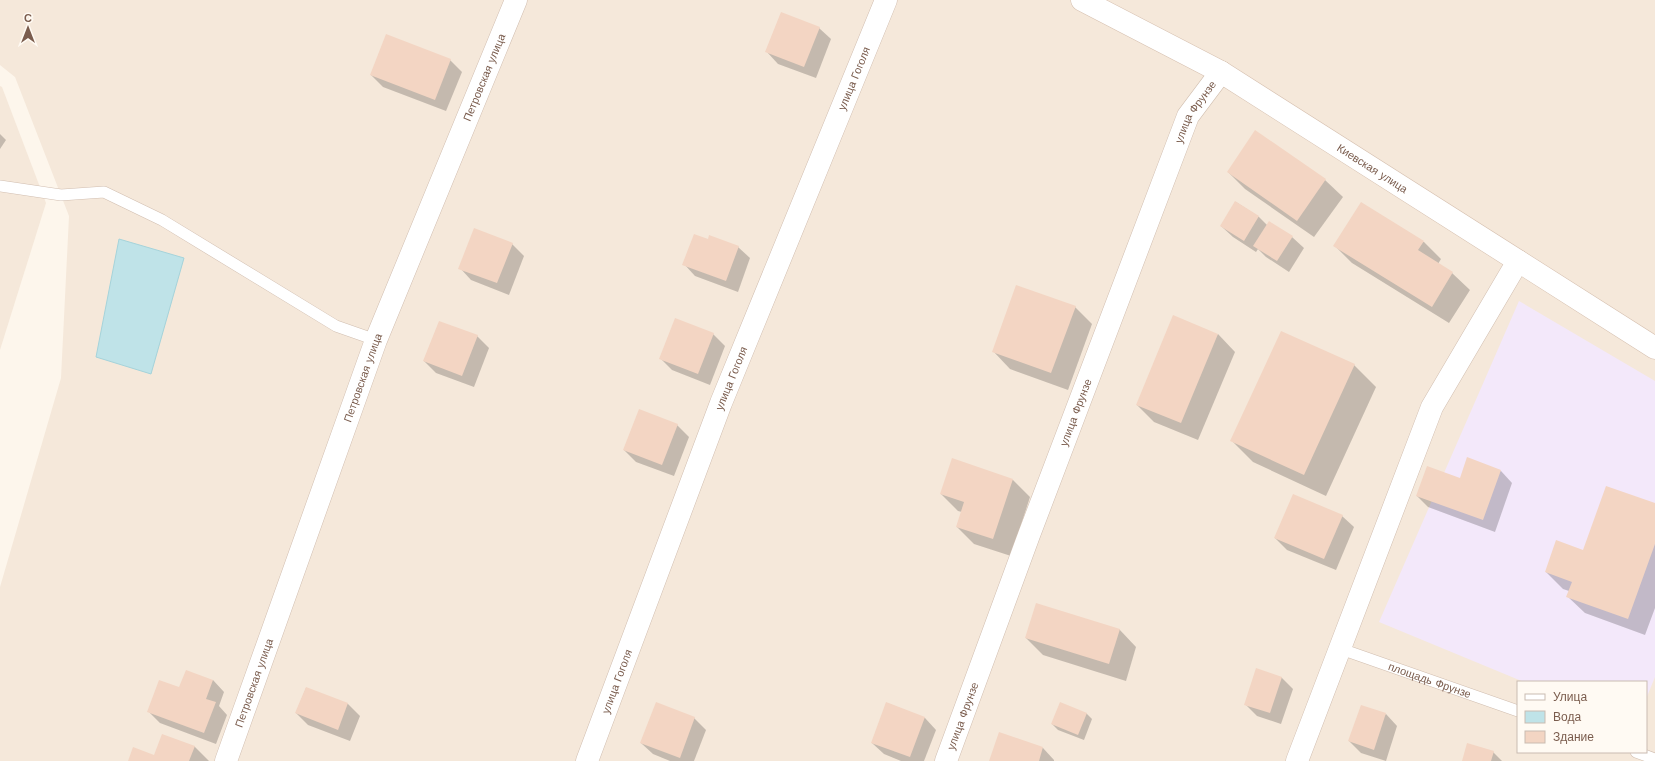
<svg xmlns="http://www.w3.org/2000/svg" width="1655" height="761" viewBox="0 0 1655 761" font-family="'Work Sans',sans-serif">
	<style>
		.residential { fill: #f5e8da; fill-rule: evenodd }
		.education { fill: #f3e8fa }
		.water { fill: #bfe3e8; stroke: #a5d3da }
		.shadow { fill: #0003 }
		.building { fill: #f3d5c3 }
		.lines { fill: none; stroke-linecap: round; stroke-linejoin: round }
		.lane-casing { stroke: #d1beb0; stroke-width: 12 }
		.street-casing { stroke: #d1beb0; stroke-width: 23 }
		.secondary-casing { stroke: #d6c0b0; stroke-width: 23 }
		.lane { stroke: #fff; stroke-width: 11 }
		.street { stroke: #fff; stroke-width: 22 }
		.secondary { stroke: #fff; stroke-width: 22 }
		.labels { text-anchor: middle; stroke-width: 3; stroke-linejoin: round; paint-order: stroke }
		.street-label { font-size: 11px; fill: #7a5c4d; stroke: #fffaf3 }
	</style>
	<rect width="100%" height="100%" fill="#fdf6ec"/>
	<g class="residential">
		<path d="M0 0H1655V761H0V587L61 378 69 216 15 77 0 65ZM1518 682H1646V752H1518Z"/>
		<path d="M0 86 2 87 46 203 0 350Z"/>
	</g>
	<path class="education" d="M1519 301 1655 381V677L1646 699V682H1524L1379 622Z"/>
	<path class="water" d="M119 239 184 258 151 374 96 357Z"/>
	<g class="shadow">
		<path d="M819 28 831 39 816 78 778 64 767 52Z"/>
		<path d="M450 60 462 72 446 111 383 87 371 75Z"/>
		<path d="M1256 132 1325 180 1343 197 1314 237 1245 189 1228 172Z"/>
		<path d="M0 134 6 140 0 149Z"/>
		<path d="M1236 202 1259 217 1267 225 1292 237 1304 248 1289 272 1266 257 1258 249 1256 252 1233 237 1221 226Z"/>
		<path d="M708 241 738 247 750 258 738 292 695 276 684 264Z"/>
		<path d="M1424 242 1441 259 1438 264 1452 273 1470 290 1449 323 1352 263 1335 246Z"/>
		<path d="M512 244 524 256 509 295 471 280 460 268Z"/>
		<path d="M1075 307 1092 324 1068 390 1010 369 993 351Z"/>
		<path d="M713 334 725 346 710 385 672 370 660 358Z"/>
		<path d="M1218 334 1235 352 1198 440 1154 422 1137 405Z"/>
		<path d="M477 336 489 348 474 387 436 373 424 361Z"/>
		<path d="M1354 365 1376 387 1326 496 1253 462 1232 441Z"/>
		<path d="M677 425 689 437 674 476 636 462 624 450Z"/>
		<path d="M1501 471 1512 483 1495 532 1428 507 1417 496Z"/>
		<path d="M1013 480 1030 497 1011 556 974 544 957 527 962 512 958 511 941 494Z"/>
		<path d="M1655 504V608L1645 635 1585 613 1567 596 1569 591 1563 589 1546 572 1584 551Z"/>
		<path d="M1342 516 1354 527 1336 570 1287 550 1275 538Z"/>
		<path d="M1119 629 1136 647 1126 681 1043 655 1026 638Z"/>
		<path d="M1281 677 1293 689 1281 724 1257 716 1245 704Z"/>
		<path d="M213 680 224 692 219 706 227 715 216 744 160 723 148 711 180 688Z"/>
		<path d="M306 688 348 704 360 716 350 741 308 725 296 713Z"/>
		<path d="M887 703 925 718 936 730 924 761H901L884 754 872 743Z"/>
		<path d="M1086 713 1092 719 1084 740 1058 730 1052 724Z"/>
		<path d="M1386 714 1397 726 1386 761 1361 753 1349 741Z"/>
		<path d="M694 718 706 730 694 761H670L653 754 641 743Z"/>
		<path d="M194 746 209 761H129Z"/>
		<path d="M1043 748 1054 760V761H990Z"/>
		<path d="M1493 752 1502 761H1463Z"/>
	</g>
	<g class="building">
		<path d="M781 12 820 27 804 67 765 52Z"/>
		<path d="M386 34 451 59 435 100 370 75Z"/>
		<path d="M1255 130 1326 179 1297 221 1227 172Z"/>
		<path d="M1235 201 1259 216 1244 241 1220 226Z"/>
		<path d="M1361 202 1424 241 1418 250 1453 272 1432 307 1333 246Z"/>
		<path d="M1269 221 1293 236 1277 261 1253 246Z"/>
		<path d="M474 228 513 243 497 283 458 269Z"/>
		<path d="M694 234 708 239 709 235 739 246 726 281 682 265Z"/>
		<path d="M1016 285 1076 306 1051 373 992 352Z"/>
		<path d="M1173 315 1218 334 1181 423 1136 405Z"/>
		<path d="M675 318 714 333 698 374 659 359Z"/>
		<path d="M439 321 478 335 462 376 423 361Z"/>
		<path d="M1281 331 1355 364 1304 475 1230 441Z"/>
		<path d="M639 409 678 424 662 465 623 450Z"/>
		<path d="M1467 457 1501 470 1483 520 1416 496 1427 466 1460 478Z"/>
		<path d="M952 458 1013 479 993 539 956 527 964 502 940 494Z"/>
		<path d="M1606 486 1655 503V544L1628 619 1566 597 1572 582 1545 572 1556 540 1583 550Z"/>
		<path d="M1293 494 1343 515 1324 559 1274 538Z"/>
		<path d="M1036 603 1120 629 1109 664 1025 638Z"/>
		<path d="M1256 668 1282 677 1270 713 1244 705Z"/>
		<path d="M186 670 213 680 206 699 216 702 204 733 147 712 159 680 179 687Z"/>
		<path d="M306 687 348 703 338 730 295 713Z"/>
		<path d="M656 702 695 717 680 758 640 743Z"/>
		<path d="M886 702 925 717 910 757 871 743Z"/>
		<path d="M1060 702 1087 713 1078 735 1051 724Z"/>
		<path d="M1361 705 1386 713 1374 750 1348 741Z"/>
		<path d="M999 732 1043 747 1039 761H989Z"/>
		<path d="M162 734 195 746 189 761H128L133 747 154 755Z"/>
		<path d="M1467 743 1494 751 1491 761H1462Z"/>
	</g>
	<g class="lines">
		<g class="lane-casing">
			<g id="lane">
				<path d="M0 186 61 195 104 192 162 220 336 326 376 340"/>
				<path id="s1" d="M1341 649 1518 711"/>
				<path d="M1636 752 1655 759"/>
			</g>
		</g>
		<g class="street-casing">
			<g id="street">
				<path id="s2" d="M226 761 376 340 516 0"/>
				<path id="s3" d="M587 761 721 403 886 0"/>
				<path id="s4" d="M946 761 1029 535 1188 116 1221 72"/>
				<path d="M1297 761 1432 407 1518 261"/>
			</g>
		</g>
		<g class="secondary-casing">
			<g id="secondary">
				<path id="s5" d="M1082 0 1221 72 1655 348"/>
			</g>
		</g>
		<use href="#lane" class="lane"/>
		<use href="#street" class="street"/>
		<use href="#secondary" class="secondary"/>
	</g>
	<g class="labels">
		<g class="street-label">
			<text dy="4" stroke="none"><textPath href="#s2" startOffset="731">Петровская улица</textPath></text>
			<text dy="4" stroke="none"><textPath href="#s3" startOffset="733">улица Гоголя</textPath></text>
			<text dy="4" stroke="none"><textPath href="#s4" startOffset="696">улица Фрунзе</textPath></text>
			<text dy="4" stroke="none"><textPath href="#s5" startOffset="336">Киевская улица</textPath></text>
			<text dy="4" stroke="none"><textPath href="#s2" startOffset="407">Петровская улица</textPath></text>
			<text dy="4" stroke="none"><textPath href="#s3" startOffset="409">улица Гоголя</textPath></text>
			<text dy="4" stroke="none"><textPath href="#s4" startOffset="372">улица Фрунзе</textPath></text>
			<text dy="4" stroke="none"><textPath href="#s1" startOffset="94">площадь Фрунзе</textPath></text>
			<text dy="4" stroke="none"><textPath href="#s3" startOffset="85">улица Гоголя</textPath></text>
			<text dy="4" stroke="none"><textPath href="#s2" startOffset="83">Петровская улица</textPath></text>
			<text dy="4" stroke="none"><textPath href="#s4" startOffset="48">улица Фрунзе</textPath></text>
		</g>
	</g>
	<rect x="1517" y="681" width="130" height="72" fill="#fffaf3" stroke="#cabbb1"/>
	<rect x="1525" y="694" width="20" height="6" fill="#ffffff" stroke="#cabbb1"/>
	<text x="1553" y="701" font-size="12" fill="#7a5c4d">Улица</text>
	<rect x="1525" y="711" width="20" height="12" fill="#bfe3e8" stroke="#cabbb1"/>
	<text x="1553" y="721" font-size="12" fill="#7a5c4d">Вода</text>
	<rect x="1525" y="731" width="20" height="12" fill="#f3d5c3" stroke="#cabbb1"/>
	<text x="1553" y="741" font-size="12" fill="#7a5c4d">Здание</text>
	<g transform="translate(28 28)" stroke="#fffaf3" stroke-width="3" paint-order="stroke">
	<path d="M0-3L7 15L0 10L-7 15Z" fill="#7a5c4d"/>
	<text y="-6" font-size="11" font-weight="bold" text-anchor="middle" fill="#7a5c4d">С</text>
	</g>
</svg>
